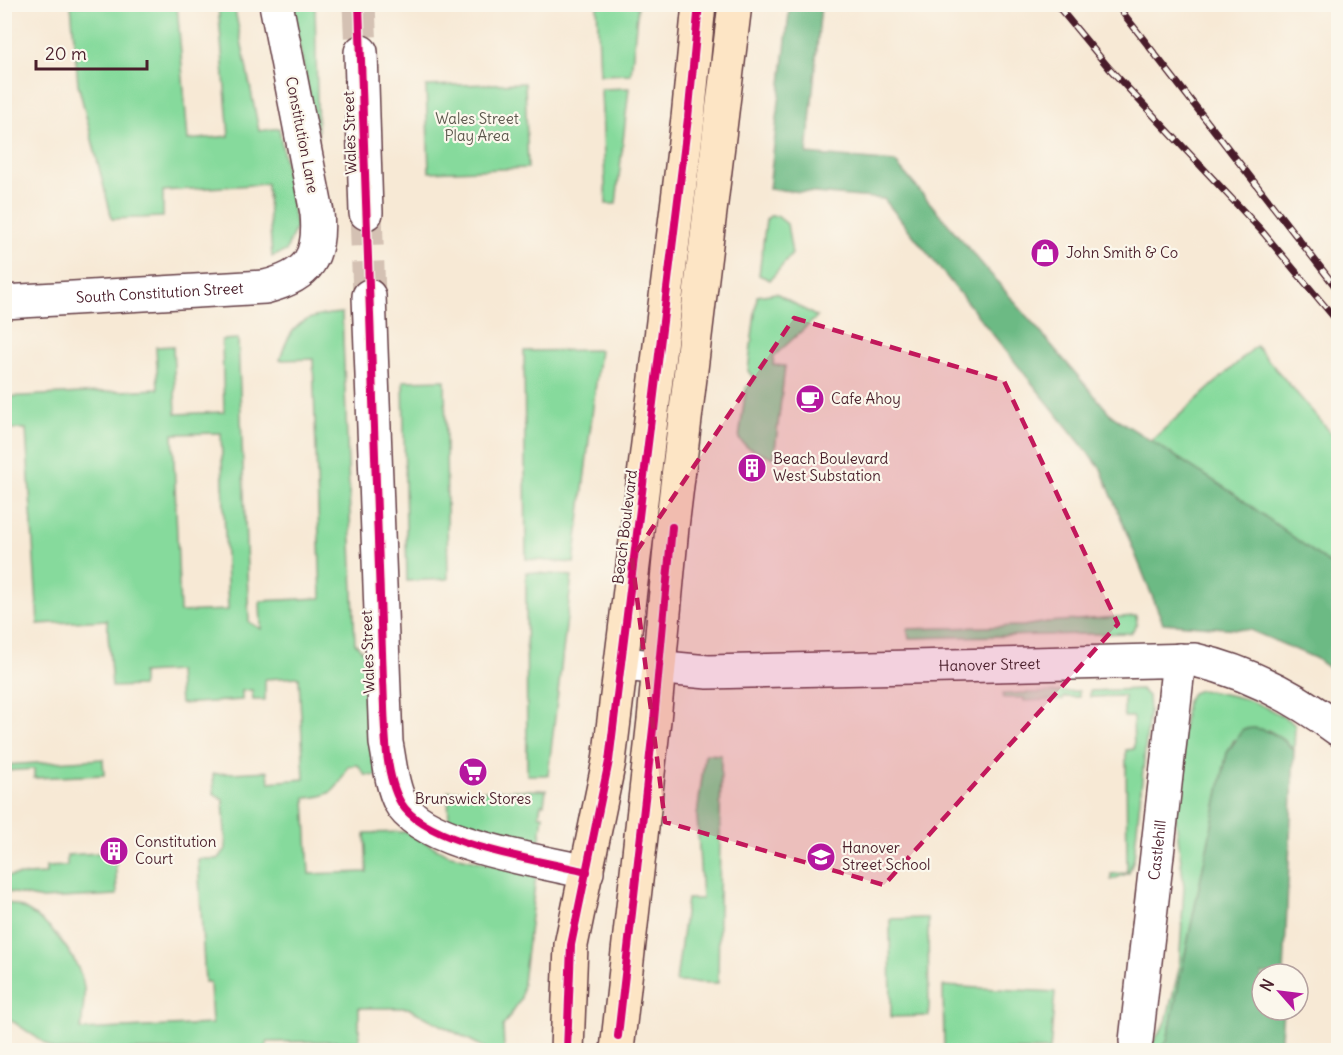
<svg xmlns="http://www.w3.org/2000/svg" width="1343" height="1055" viewBox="0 0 1343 1055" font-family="Delius,sans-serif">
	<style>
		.green { fill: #86da9c; stroke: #687c64; stroke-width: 1.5; fill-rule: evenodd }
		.forest { fill: #6cba84; stroke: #5b6c58; stroke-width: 1.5 }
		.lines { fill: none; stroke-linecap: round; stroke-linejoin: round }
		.street-tunnel { stroke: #d4c1b3; stroke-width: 33; stroke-dasharray: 33 16; stroke-linecap: butt }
		.street-casing { stroke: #643d44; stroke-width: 36 }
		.secondary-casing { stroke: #643d44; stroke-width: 36 }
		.street { stroke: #fff; stroke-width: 33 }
		.secondary { stroke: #fde5c5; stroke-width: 33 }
		.rail-casing { stroke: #4a1f2b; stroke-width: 7 }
		.rail { stroke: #fbf7ec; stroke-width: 4.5; stroke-dasharray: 14; stroke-linecap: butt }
		.cycleway-casing { stroke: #fbf7ec; stroke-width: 11 }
		.cycleway { stroke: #d6006c; stroke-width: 8 }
		.marked { fill: #c2185b; fill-opacity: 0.2; stroke: #c2185b; stroke-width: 4.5; stroke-dasharray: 12 8; stroke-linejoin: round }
		.labels { text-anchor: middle; stroke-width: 4.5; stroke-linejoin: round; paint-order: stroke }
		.park-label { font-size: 15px; fill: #5c574d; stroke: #fbf7ec }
		.street-label { font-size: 15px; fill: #4a1f2b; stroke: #fbf7ec }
		.poi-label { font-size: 15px; fill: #4a1f2b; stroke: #fbf7ec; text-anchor: start }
	</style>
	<rect width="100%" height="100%" fill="#fbf7ec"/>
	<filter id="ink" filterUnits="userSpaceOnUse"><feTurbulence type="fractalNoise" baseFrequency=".0167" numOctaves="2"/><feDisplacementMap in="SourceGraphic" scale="12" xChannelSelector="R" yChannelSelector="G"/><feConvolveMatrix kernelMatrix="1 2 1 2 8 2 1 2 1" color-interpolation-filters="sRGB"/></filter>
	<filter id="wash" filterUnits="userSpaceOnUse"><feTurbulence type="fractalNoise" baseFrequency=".008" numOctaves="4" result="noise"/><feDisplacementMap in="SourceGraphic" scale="24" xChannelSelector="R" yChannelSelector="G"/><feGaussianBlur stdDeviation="1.35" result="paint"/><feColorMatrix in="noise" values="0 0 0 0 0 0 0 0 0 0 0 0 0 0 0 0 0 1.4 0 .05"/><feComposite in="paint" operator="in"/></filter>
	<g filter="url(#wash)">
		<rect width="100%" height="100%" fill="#f7e9d5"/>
		<g class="green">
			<path d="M71 5H177L188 140 229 136 218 5H234L259 131 279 128 296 227 286 251 272 257 267 184 163 191V217L112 219 78 84Z"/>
			<path d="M291 5H315L318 140Z"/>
			<path d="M597 5H638L631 74 600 75Z"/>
			<path d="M525 83 528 168 429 172 426 86Z"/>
			<path d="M629 88 616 204H606L601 89Z"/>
			<path d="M770 216H777L787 224 792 254 770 280 759 275 766 220Z"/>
			<path d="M776 293 817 317 774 356 773 365 785 366 774 458 747 447 739 439 746 388 755 380 748 371 757 296Z"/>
			<path d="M342 313 355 643 375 665 377 776 365 775 358 765 348 766C338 790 332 797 305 798L309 874 367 872 365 833 406 832 447 854 536 875 521 999 503 1026 504 1050H489L408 1008H359V1041L267 1042 266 1050H55L5 1016 4 902C38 906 80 955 84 988 85 1001 82 1017 81 1030L212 1024 210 982H205L198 859H218L226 849 223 800 214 794 213 774 268 771 269 782 304 779 299 677 265 679V700H253L252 690 242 691V700L180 704 178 671 142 673V686L112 687 107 620 38 624 26 429H5V397L158 389 156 347 173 346 176 414 224 412 222 340 238 339 249 622 261 629 260 601 321 598 313 359 280 360C290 323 305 315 342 313ZM221 433 228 610 180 612 173 434Z"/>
			<path d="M1256 346 1338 441V570L1233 493 1151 441Z"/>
			<path d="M600 350 574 563 526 559 524 351Z"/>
			<path d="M445 380 448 579 407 581 403 381Z"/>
			<path d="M526 572 572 576 548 775H527Z"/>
			<path d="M1136 616 1137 624 1131 633 909 638 907 629 1023 626 1047 622Z"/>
			<path d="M1141 689 1148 696 1149 711 1134 858 1129 873 1111 880V874L1127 873 1126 750 1134 749 1133 717H1124V696L1090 697V691Z"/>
			<path d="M1200 690C1242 696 1259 701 1295 724L1294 750 1282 738 1268 730 1234 740 1227 753 1167 1041 1158 1050H1148L1166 1022 1179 969 1184 887 1173 795 1187 701 1192 693Z"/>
			<path d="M1079 691V697H1064L1063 700 1024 701V698H1003V694Z"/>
			<path d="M705 754 721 755 718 983 676 982 687 899H702L697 816Z"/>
			<path d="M103 759 104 775 34 778V769L5 771V765Z"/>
			<path d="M546 790 544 804H541L539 815H543L540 839 526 843 449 824 448 791Z"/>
			<path d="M115 852 117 895 42 899 5 891V876L46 874V867L67 866V855Z"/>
			<path d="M928 918 929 1016 891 1017 890 919Z"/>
			<path d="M943 986 1055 992 1050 1050H944Z"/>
		</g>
		<g class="forest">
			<path d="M790 5H821L807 154 895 162 1112 416 1233 493 1338 570V675L1315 658 1250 630 1163 623 1101 469 884 199 769 189Z"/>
			<path d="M1254 728C1272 731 1282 737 1294 750L1284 974H1262V1010H1283L1280 1050H1158L1167 1041 1227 753 1243 729Z"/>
		</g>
	</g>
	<g filter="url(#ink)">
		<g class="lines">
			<g class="street-tunnel">
				<path d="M359 4 361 52"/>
				<path d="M366 213 369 296"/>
			</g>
			<g class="street-casing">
				<g id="street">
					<path d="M361 52 366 213"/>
					<path d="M369 296 386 743C390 762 391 784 400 802 421 844 541 861 587 872"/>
					<path id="s1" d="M4 302 265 287C309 276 321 257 317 213L276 4"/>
					<path id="s2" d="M622 664 708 672 1195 660C1248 672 1295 697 1338 729"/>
					<path id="s3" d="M1136 1041 1179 660"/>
				</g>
			</g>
			<g class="secondary-casing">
				<g id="secondary">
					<path d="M567 1050 571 945 609 761 688 118 699 4"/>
					<path d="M617 1050 654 720 672 527 735 4"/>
				</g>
			</g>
			<use href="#street" class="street"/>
			<use href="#secondary" class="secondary"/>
			<g class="rail-casing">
				<g id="rail">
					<path d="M1056 4 1109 68 1261 230 1338 322"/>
					<path d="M1116 4 1338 290"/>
				</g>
			</g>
			<use href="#rail" class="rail"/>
			<g class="cycleway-casing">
				<g id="cycleway">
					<path d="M359 4 383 681C385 717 383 773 401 803 426 845 540 860 587 872"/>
					<path d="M618 1036 654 720 672 527"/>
					<path d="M567 1050 571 945 609 761 688 118 699 4"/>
				</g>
			</g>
			<use href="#cycleway" class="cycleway"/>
		</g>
	</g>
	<path class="marked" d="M794 318 1004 381 1118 624 884 885 665 822 632 558Z"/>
	<defs>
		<g id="shop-disc" transform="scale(1.5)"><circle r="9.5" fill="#b5179e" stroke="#fbf7ec"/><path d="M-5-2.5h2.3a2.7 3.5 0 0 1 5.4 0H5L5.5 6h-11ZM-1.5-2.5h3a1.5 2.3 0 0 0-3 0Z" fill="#fff"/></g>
		<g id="cafe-disc" transform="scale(1.5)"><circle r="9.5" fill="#b5179e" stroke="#fbf7ec"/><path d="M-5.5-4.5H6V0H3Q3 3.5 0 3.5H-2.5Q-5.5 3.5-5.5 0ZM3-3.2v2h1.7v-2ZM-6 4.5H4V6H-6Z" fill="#fff"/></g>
		<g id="building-disc" transform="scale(1.5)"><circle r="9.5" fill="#b5179e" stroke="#fbf7ec"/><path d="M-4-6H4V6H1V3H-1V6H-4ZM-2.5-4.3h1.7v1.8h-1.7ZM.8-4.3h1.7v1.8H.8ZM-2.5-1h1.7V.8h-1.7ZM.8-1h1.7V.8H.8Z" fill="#fff"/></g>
		<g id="supermarket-disc" transform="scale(1.5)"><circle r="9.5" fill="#b5179e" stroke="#fbf7ec"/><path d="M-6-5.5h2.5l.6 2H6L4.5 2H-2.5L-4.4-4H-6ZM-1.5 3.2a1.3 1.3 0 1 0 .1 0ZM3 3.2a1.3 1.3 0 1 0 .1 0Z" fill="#fff"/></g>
		<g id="school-disc" transform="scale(1.5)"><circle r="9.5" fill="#b5179e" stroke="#fbf7ec"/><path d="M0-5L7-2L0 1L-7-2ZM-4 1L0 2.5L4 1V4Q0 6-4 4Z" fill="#fff"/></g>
	</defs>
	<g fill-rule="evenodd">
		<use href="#shop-disc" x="1045" y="253"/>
		<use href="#cafe-disc" x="810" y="399"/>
		<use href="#building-disc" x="752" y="468"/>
		<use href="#supermarket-disc" x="473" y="772"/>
		<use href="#building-disc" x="114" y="851"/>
		<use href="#school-disc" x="821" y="857"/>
	</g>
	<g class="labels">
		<g class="park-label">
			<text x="477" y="124">Wales Street<tspan x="477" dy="17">Play Area</tspan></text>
		</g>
		<g class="street-label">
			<text transform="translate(350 133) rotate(-92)" y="5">Wales Street</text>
			<text transform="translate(302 135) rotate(79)" y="5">Constitution Lane</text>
			<text dy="5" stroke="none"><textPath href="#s1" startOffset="156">South Constitution Street</textPath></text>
			<text transform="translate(625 527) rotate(-83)" y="5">Beach Boulevard</text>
			<text transform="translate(368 652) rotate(-92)" y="5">Wales Street</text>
			<text dy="5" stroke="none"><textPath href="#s2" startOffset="368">Hanover Street</textPath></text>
			<text dy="5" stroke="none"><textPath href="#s3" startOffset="192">Castlehill</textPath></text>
		</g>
		<g class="poi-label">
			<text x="1066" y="258">John Smith &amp; Co</text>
			<text x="831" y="404">Cafe Ahoy</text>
			<text x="773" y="464">Beach Boulevard<tspan x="773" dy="17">West Substation</tspan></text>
			<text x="473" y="804" text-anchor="middle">Brunswick Stores</text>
			<text x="135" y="847">Constitution<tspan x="135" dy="17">Court</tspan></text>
			<text x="842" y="853">Hanover<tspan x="842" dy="17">Street School</tspan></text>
		</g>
	</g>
	<rect width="1343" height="1055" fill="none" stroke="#fbf7ec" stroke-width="24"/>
	<g transform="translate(1280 992) rotate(298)"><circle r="28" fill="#fbf7ec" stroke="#b4a19f" stroke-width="1.5"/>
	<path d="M0-4.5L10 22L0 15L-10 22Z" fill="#b5179e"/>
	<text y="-9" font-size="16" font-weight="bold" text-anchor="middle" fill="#4a1f2b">N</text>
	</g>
	<path d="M36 60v9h111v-9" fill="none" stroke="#4a1f2b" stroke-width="3"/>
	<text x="45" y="60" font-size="18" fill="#4a1f2b" stroke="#fbf7ec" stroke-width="4.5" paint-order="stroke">20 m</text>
</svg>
